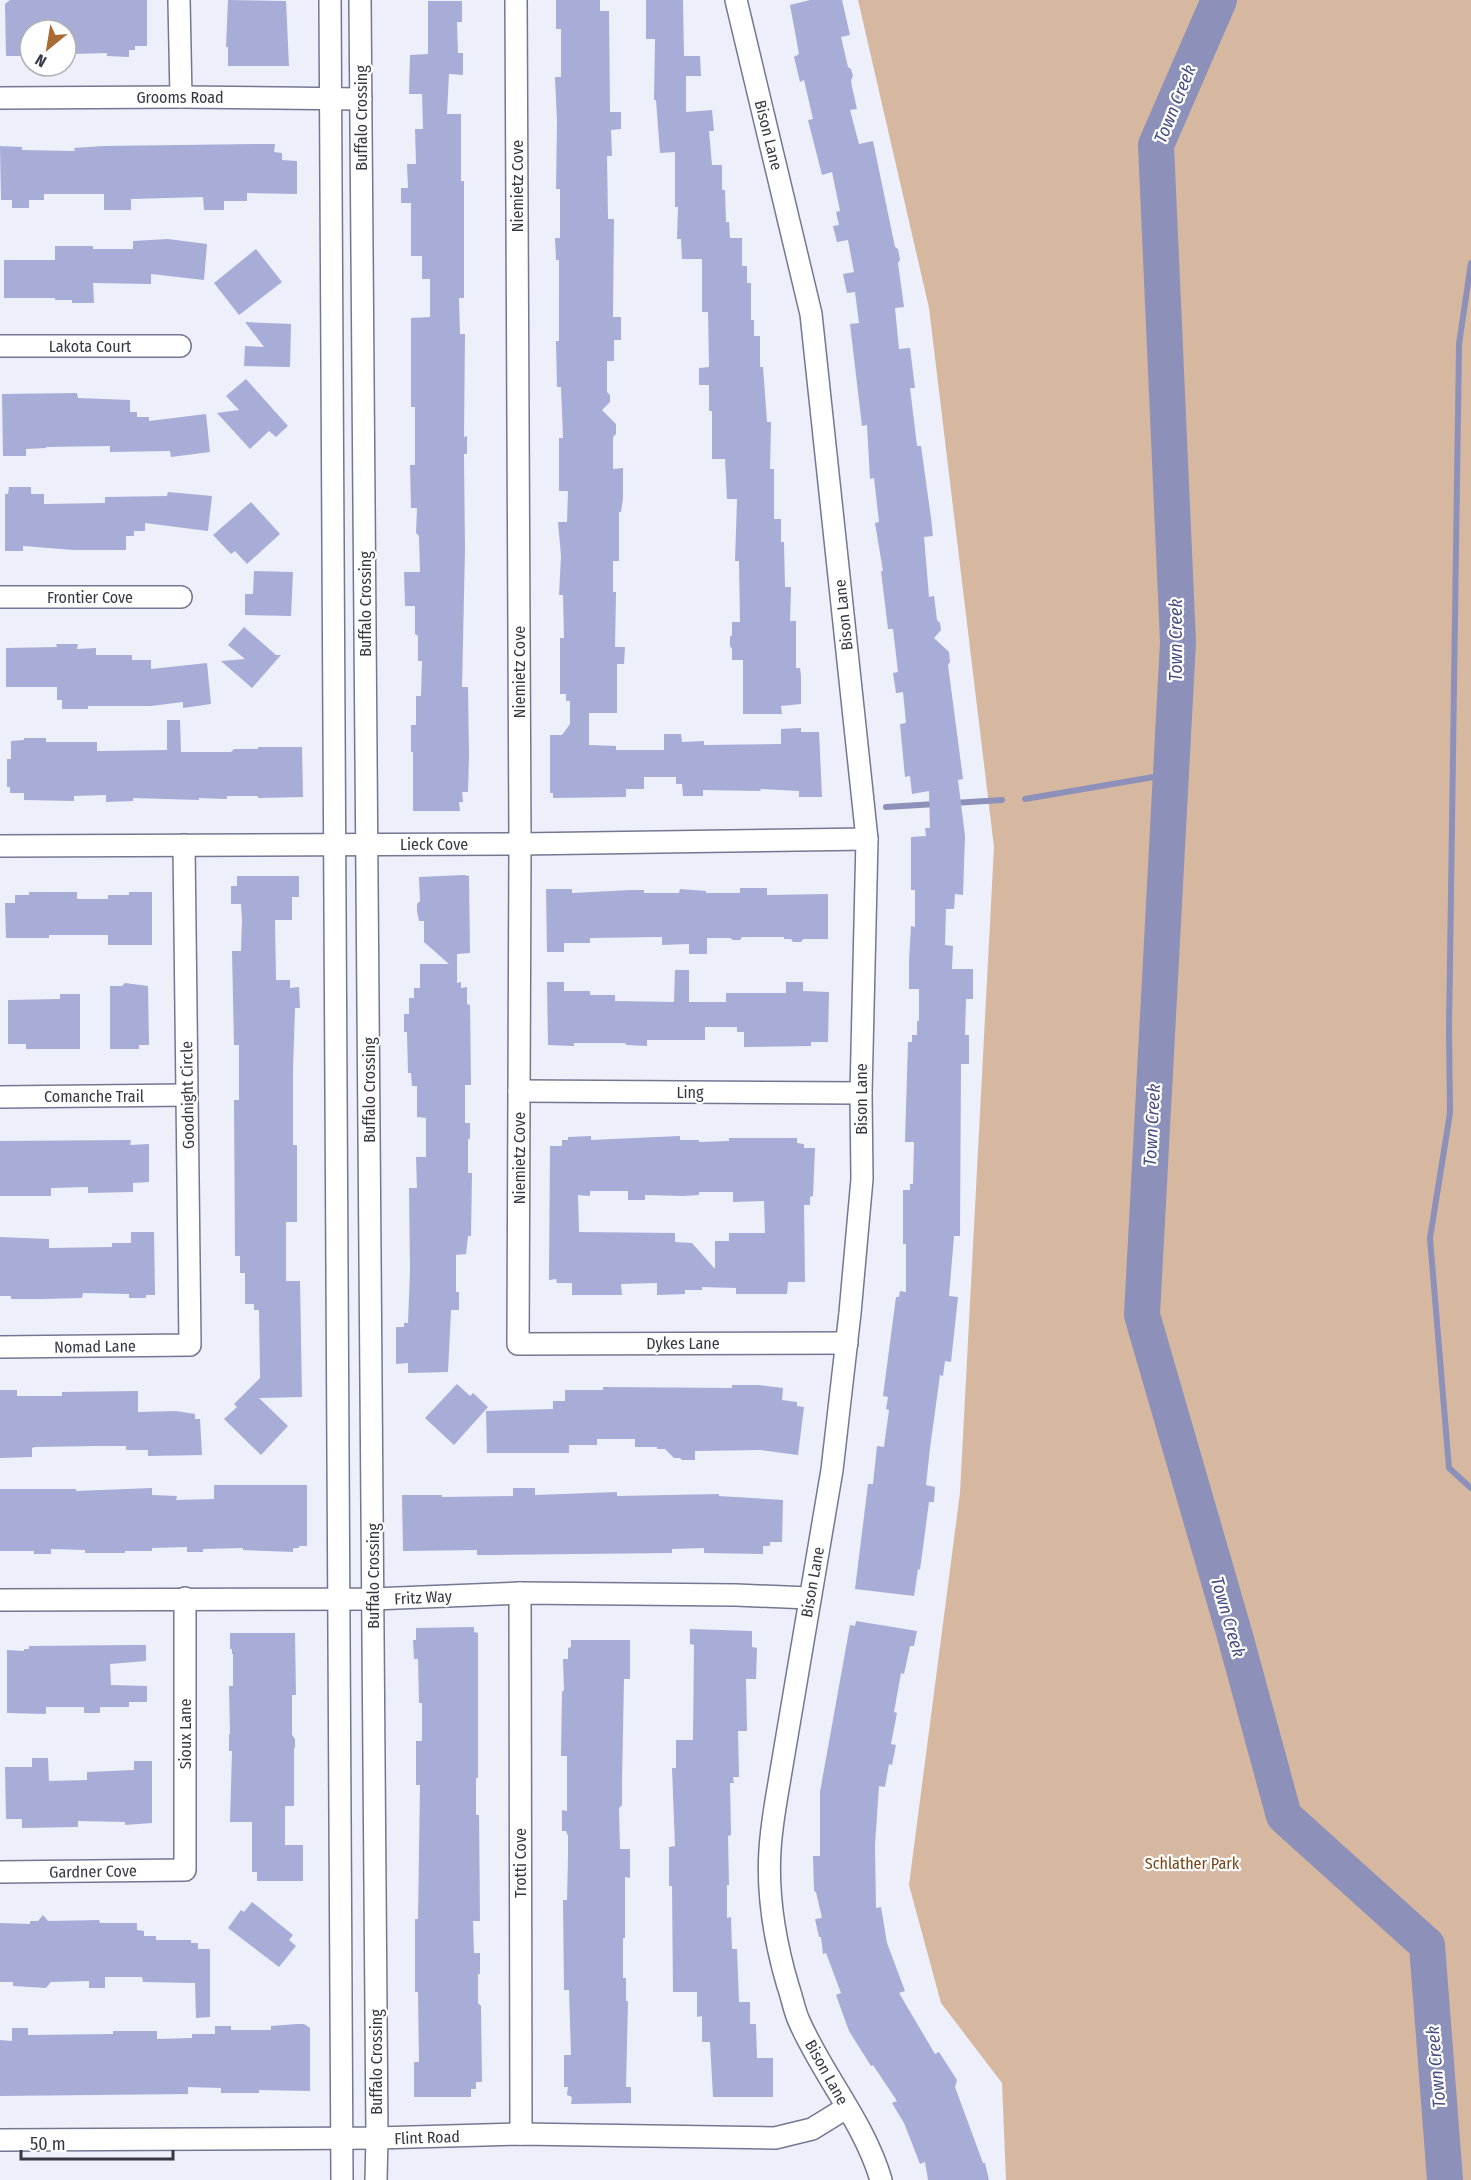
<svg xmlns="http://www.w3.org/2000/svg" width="1471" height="2180" viewBox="0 0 1471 2180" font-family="'Fira Sans Condensed',sans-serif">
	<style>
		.green { fill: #d6b8a1 }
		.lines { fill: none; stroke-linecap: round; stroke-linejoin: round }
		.stream { stroke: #8d91ba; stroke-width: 6 }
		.river { stroke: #8d91ba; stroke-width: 36 }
		.building { fill: #a8add7; fill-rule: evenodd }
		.street-casing { stroke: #747792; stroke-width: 24 }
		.street { stroke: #fff; stroke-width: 21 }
		.labels { text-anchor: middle; stroke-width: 4.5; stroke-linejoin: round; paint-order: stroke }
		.street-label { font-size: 16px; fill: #373844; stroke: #fff }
		.park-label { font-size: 16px; fill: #784618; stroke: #fff }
		.water-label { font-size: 18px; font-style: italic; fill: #494c83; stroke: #fff }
	</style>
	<rect width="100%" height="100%" fill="#edeffb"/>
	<path class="green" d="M858 0H1471V2180H1006L1002 2083 941 2003 909 1885 960 1493 994 847 929 308Z"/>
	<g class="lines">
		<g class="stream">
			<path d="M1471 263 1459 344 1449 1029 1450 1113 1430 1238 1449 1468 1471 1488"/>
			<path d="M1025 799 1171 774"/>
			<path d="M953 803 1002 800"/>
			<path d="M886 807 936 804"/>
		</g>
		<path class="river" d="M1219 0 1156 145 1178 642 1142 1315 1235 1636 1284 1816 1427 1945 1445 2180"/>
	</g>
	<g class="building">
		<path d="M10 0H147V46H135V50H129V57L107 56V53L72 54V50H66V30H30L28 56H6L5 4Z"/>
		<path d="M228 0 286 1 289 66H228V47H226Z"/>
		<path d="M556 0H600V11H609L610 112H621V129L611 130 612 156H607L608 219H614L613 317H621V340H614V361H607V392L610 395V402L602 410 616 424V434L613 437V469L623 468V498L621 512H619V561H613V592H616L615 647H625L624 664H617V713H589V745L616 746V750H664V734H681L682 742 704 741V745L781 744V729L801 728V732H819L822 797H799V791L760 789 761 791 703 790V796H683L682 784H676V777H644V789H626V797L553 798V793H550V735H562L570 724V701H566V694H560V638H564L563 595H559L561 556 558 522H567L568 491H559V438H563L561 387H557L556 341H559V260H556L555 238H560V189H556L557 121 555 77H561V29H556Z"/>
		<path d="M646 0H683L684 56H700L701 76H686V112L712 110 714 131H709L712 165H722V190H725L726 222H729L730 238H742V266H747V283H751V320H754V336H760V367H763L767 422H771L770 469H774V519H781V542H784L785 587H791L790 621H796V668H800L801 676V704L781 706 782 714H743V660H732V649L730 646V637L732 635V622H740L739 561H735L737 499H727L725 459H712V411H709V385H699V368L709 367 708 312H702V259H682L681 239H677L678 207H675V152L660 153 656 100H654L655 39H646Z"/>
		<path d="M810 0H842L850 35 841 37 848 67 851 69 853 76 851 80 852 87 857 109 850 110 859 144 873 141 895 247 898 249 900 260 898 263 904 307 895 308 899 349 910 348 915 388H910L917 446H921L931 518 933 536 924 537 929 597 934 596 937 620 940 623 941 630 934 638 949 652 950 662 948 665 963 779 958 780 965 836 963 895 955 894 954 909H946L945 945 953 946 952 969H973V999H966L965 1035H969V1064H961L960 1236H954L949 1296 958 1297 951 1362 945 1361 943 1376 940 1375 930 1448 926 1485 935 1487 934 1502H929L920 1570 918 1569 914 1596 855 1589 868 1484H873L877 1446 884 1447 889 1410 886 1409 888 1397 883 1396 896 1297H899L900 1291 906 1292V1244H903V1190H910V1184H913L914 1142H905L908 1042H912V1035H917V1021H919V989H909V961L911 926 915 927V890H911V837L926 836 925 828H930L929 791 912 794 910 776 905 777 900 724 906 723 903 692 896 693 893 673 898 672 893 629H888L881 571H883L875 523 879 522 874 478 870 479 867 425 862 426 850 324 859 323 855 292 847 293 843 274 854 272 848 240 837 242 833 226 839 225 836 212 840 211 832 172 822 175 808 120 813 119 804 80 800 82 794 57 799 54 790 5Z"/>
		<path d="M428 1H462V22H457L458 53H463V75L449 74 447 114H461V181H464V298H459L460 334H465L464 437 467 436V454H464L465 550 462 687H468L469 756 468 792H462L463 802H459L460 811H413V752H411V725H416V696H421L422 661H418V636L415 634V606H405L404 572H420L419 536 416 533 417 508H411L410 465H415V407H411V318L430 317V279H422V256H411V203H401V188H408L407 164H416L415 129H423L422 94H409L410 55 428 54Z"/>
		<path d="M256 144H275L274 152 282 153V160L297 161V194L247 193V201H224V210H204L203 197 131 199V210H104V194H44V200H29V208H12V200H1L0 146 22 147V150L75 151 74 148 104 146Z"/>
		<path d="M168 239 207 244 204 280 151 274V284L93 283 94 303H72V300H55V298H4V260H55V246H93V249H133V241Z"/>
		<path d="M256 249 282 282 239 315 214 283Z"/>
		<path d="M245 322 291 324 290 367 244 366 245 346 264 347Z"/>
		<path d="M246 379 288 426 276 437 269 431 250 449 217 413 239 410 226 396Z"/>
		<path d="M77 393 78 398 130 400V412H137V417H149V421L206 414 210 452 171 457 170 451 110 452V446L46 447V448L26 449V456H3L2 394Z"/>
		<path d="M9 487H31V494H44V504L105 503V497L167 496 168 492 212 496 208 531 145 523V531H134V536H126V550H74L23 546V551H5V494H8Z"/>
		<path d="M251 502 280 534 247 564 235 551 231 554 213 535Z"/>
		<path d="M254 571 293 572 291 616 245 615V594H253Z"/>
		<path d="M244 627 276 655H281L252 688 221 661 245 659 228 645Z"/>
		<path d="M56 644H78L77 649 96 648V655H132V660H151V669L207 663 211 704 183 708V702L151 706H88V709H62V700H57V687H6V648L57 647Z"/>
		<path d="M167 720H180L181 752H231L234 749H258V747H302L303 797 258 798V796H227V799L199 798V800L133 798V801L106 802V795L74 796V801L24 800V793H10V787H7V759H11V741L24 740V738H46V742H97V751L167 750Z"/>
		<path d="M464 875 469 876 470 953 457 954V983L461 982V988L467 987V1004L470 1005 471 1085H465V1123H470V1139H468V1173H472L471 1236H468L466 1254 456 1255V1292H459V1310H451L448 1372 408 1373V1363L396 1364V1327H404V1323H408L410 1271 409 1188H417L416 1157H426V1118L417 1117V1086H412L411 1073H408L407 1032H404V1014H409V998H414V988H420V964H449L424 942V921H419L417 911V904L420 901 419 877Z"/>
		<path d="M237 876H299V897H292V920H275L276 980H290V988L299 987 300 1008H295L293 1070V1145H297V1222H286V1281H300L302 1397 259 1398 288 1426 261 1455 224 1419 237 1407 234 1404 260 1378 259 1310H254V1304H245V1273H240V1256H235L234 1100H239V1045H234L232 951H241L242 920 241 904H231V886H237Z"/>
		<path d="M740 888H767V895L828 894V939H803L801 942H793L791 939H784V937H742L740 940H733L730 938H707V954H689V944L662 945V937L590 938V943H564V952H547L546 889H572V893L631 890H644V893H679L680 889 706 891V893H740Z"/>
		<path d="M29 892H77V899H108V895H129V892H152V945H108V935H49V938H6L5 903H15V895H29Z"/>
		<path d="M675 970H689V1002H726V993H786V982H803V991L829 992 828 1042H811V1046L744 1047V1032H737V1027H705V1040H647V1046L626 1045 625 1043H574V1046L548 1045 547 982H564V991H590V995H615V1001L674 1002Z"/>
		<path d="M125 983 148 986 149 1045H139V1049H110V986H122Z"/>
		<path d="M60 994H80V1049H26V1044H8V1000L60 999Z"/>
		<path d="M591 1136V1140L680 1136V1140H699V1142L729 1141V1138H797V1143L804 1144V1148H815L813 1196 810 1197V1205H804L805 1282H788L787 1294H736V1288L702 1287V1290H685V1294L657 1295V1283L621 1284 622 1295H572V1283H557L556 1279 549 1280 550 1146H562V1140H568V1137ZM590 1191H628V1200H645V1195L683 1196 699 1195V1192H733V1202L764 1201 765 1233H729V1241H715V1269L692 1243 675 1242V1233L579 1232 578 1195 590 1196Z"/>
		<path d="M131 1140 130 1145 149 1144V1182L133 1183V1192L88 1193V1187L51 1188V1196H0V1141Z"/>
		<path d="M131 1232H154L155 1295H146V1298H129V1294L83 1293 82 1298 42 1299H11V1296H0V1237L49 1239V1248L112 1247V1243H131Z"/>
		<path d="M457 1384 470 1396 473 1393 488 1407 454 1445 425 1418Z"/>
		<path d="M732 1385H759L783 1388 782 1400 797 1402V1406L804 1407 798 1455 761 1450 695 1451V1460H682L680 1458H674L665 1449H657V1447H635V1439H597V1445H569V1453H487L486 1411 553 1409V1401H565V1390H603V1387L732 1388Z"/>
		<path d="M0 1390H17V1396H62V1392L138 1391V1412L176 1411 195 1414V1419H200L202 1455 148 1456V1450H126V1446H95L35 1447 32 1448V1457L0 1458Z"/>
		<path d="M214 1485H307V1546H299V1548H293V1552L243 1550V1548L203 1549V1552H187V1547L152 1548V1551H125V1553H85V1550L51 1549V1554H34V1551H0V1489H76V1491L152 1488V1495L177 1496 176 1500 214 1499Z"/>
		<path d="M513 1488H535V1495L617 1492V1496L719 1494V1496L783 1500 782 1542H770V1546H763V1554L704 1553V1548L672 1549V1553L496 1555H477V1550L403 1551 402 1495H442V1497L513 1496Z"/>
		<path d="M856 1621 917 1631 914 1646H910L904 1674 901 1673 894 1712 897 1713 891 1744 896 1745 892 1765 889 1764 885 1787 879 1786 875 1845 876 1908 881 1907 887 1943 905 1991 899 1993 935 2054 939 2052 957 2080 955 2087 983 2163H985L989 2180H928L925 2162 920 2164 904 2123 892 2103 897 2101 873 2065 871 2066 849 2031 836 1995 841 1993 826 1953 823 1954 821 1937H819L815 1919 822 1918 816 1892 814 1891 813 1856H820V1792L850 1625 855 1626Z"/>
		<path d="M474 1627V1632L478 1633V1778H476V1815H479L480 1921H473L474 1953H480V1974H478V2003L481 2006 482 2082H476V2089H471V2097H414V2062H419L418 1992H415V1919H418L420 1785H416V1741H422V1703H419L418 1659H414L413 1640H416V1628Z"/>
		<path d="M690 1629 752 1631V1647L757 1648 756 1679H746L747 1731H738L739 1777H733L734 1783H730L731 1835 728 1836 729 1885H727V1918L731 1917 732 1949H737L739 2002H750V2024H756L757 2058H773V2097H713L710 2042H702V2016L697 2017V1992H673L672 1886H669V1847L675 1846 672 1768H676V1740H693L694 1645 690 1644Z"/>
		<path d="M230 1633H295L296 1695H292V1735L295 1739V1747L294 1749V1806H285V1845H303V1881H257V1872H252V1822H230L232 1751H229V1734H230L229 1686H233V1654H232V1649H230Z"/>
		<path d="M571 1640H630V1679H624L622 1782V1805L619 1808 620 1849H630V1878L625 1877V1938H623V1978H626V2001H628L626 2087H631V2103L571 2104 572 2097 567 2095 568 2087H564V2055H571L569 1990H564L563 1900H567L568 1858V1836L566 1831H562V1810L567 1811V1756H561L562 1692 564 1690 563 1659H568V1648L571 1647Z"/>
		<path d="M132 1645H146V1661L110 1664 111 1685 147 1686V1702H129V1707H100V1713H84V1707H46V1714L7 1713V1650L24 1651V1649H29V1646Z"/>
		<path d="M32 1758H48L49 1781 87 1780V1772L134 1770V1761H152V1823L125 1825V1822L78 1821V1827L22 1828V1819H6L5 1767H32Z"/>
		<path d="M252 1902 293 1935 289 1940 296 1946 279 1967 228 1928 241 1910 244 1912Z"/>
		<path d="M43 1915 48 1921 99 1920 100 1923H137V1930L144 1931V1936H156V1940H191V1943H198V1949H210V2017L196 2018 195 1983 143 1982 142 1977H105V1988H89V1981L51 1982 46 1988 13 1986V1982H0V1923L30 1924V1921H38Z"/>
		<path d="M297 2024H304L310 2028V2091L259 2090V2093H221V2088L188 2087V2094L0 2096V2040L12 2041V2028H28V2035L113 2034V2031H157V2039L192 2038V2034H215V2026H231V2030H271V2026Z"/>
	</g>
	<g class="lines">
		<g class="street-casing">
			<g id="street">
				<path d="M179 0 181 97"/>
				<path d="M330 0 342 2180"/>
				<path d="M360 0 377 2138 376 2180"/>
				<path d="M516 0 520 844 518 1344 847 1343"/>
				<path d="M736 0 811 314 867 839 861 1093 862 1179 850 1313 832 1470 777 1795C774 1813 771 1832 770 1850 767 1896 775 1942 788 1986 792 1997 794 2010 799 2021 823 2076 864 2122 881 2180"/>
				<path d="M0 98 181 97 361 99"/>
				<path d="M0 346H180"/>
				<path d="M0 597H181"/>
				<path d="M0 846 520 844 867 839"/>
				<path d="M519 1091 861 1093"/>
				<path d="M0 1097 187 1095"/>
				<path d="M0 1347 190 1345 184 845"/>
				<path d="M520 1593 521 2134"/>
				<path d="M0 1600 373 1599 520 1593 736 1595 809 1598"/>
				<path d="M0 1872 185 1870V1598"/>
				<path d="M0 2140 377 2138 521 2134 775 2138 812 2129 846 2108"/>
			</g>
		</g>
		<use href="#street" class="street"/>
	</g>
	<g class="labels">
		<g class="street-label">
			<text x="180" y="103">Grooms Road</text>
			<text transform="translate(361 118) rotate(-90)" y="6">Buffalo Crossing</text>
			<text transform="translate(769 135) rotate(76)" y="6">Bison Lane</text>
			<text transform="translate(517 186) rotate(-90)" y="6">Niemietz Cove</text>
			<text x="90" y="352">Lakota Court</text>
			<text x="90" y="603">Frontier Cove</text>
			<text transform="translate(365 604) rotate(-90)" y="6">Buffalo Crossing</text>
			<text transform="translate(843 615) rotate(-96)" y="6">Bison Lane</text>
			<text transform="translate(519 672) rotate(-90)" y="6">Niemietz Cove</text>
			<text x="434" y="850">Lieck Cove</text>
			<text transform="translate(369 1090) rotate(-90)" y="6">Buffalo Crossing</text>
			<text x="690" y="1098">Ling</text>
			<text transform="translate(187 1095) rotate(-91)" y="6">Goodnight Circle</text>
			<text x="94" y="1102">Comanche Trail</text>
			<text transform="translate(861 1099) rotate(-90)" y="6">Bison Lane</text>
			<text transform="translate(519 1158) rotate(-90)" y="6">Niemietz Cove</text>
			<text x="683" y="1349">Dykes Lane</text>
			<text transform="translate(95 1346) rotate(-1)" y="6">Nomad Lane</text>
			<text transform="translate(373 1576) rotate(-90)" y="6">Buffalo Crossing</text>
			<text transform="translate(812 1582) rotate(-80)" y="6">Bison Lane</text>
			<text transform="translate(423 1597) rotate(-3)" y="6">Fritz Way</text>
			<text transform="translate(185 1734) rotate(-90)" y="6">Sioux Lane</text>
			<text transform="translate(520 1863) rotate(-90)" y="6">Trotti Cove</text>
			<text transform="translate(93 1871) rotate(-1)" y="6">Gardner Cove</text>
			<text transform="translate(376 2062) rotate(-90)" y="6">Buffalo Crossing</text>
			<text transform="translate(827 2072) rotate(61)" y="6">Bison Lane</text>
			<text transform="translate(427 2137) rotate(-2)" y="6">Flint Road</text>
		</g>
		<g class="park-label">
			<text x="1192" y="1869">Schlather Park</text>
		</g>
		<g class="water-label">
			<text transform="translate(1175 104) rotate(-68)" y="6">Town Creek</text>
			<text transform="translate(1176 640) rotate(-90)" y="6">Town Creek</text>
			<text transform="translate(1152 1125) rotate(-87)" y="6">Town Creek</text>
			<text transform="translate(1228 1617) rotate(74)" y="6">Town Creek</text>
			<text transform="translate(1436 2067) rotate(-95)" y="6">Town Creek</text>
		</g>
	</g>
	<g transform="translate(48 48) rotate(210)"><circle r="28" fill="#ffffff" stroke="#afafb4" stroke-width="1.5"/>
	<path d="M0-4.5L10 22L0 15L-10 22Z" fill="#aa6a33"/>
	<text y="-9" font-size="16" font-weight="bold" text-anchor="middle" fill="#373844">N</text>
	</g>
	<path d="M21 2150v9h152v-9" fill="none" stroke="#373844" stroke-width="3"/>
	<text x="30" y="2150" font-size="18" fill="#373844" stroke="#ffffff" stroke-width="4.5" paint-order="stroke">50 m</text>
</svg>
